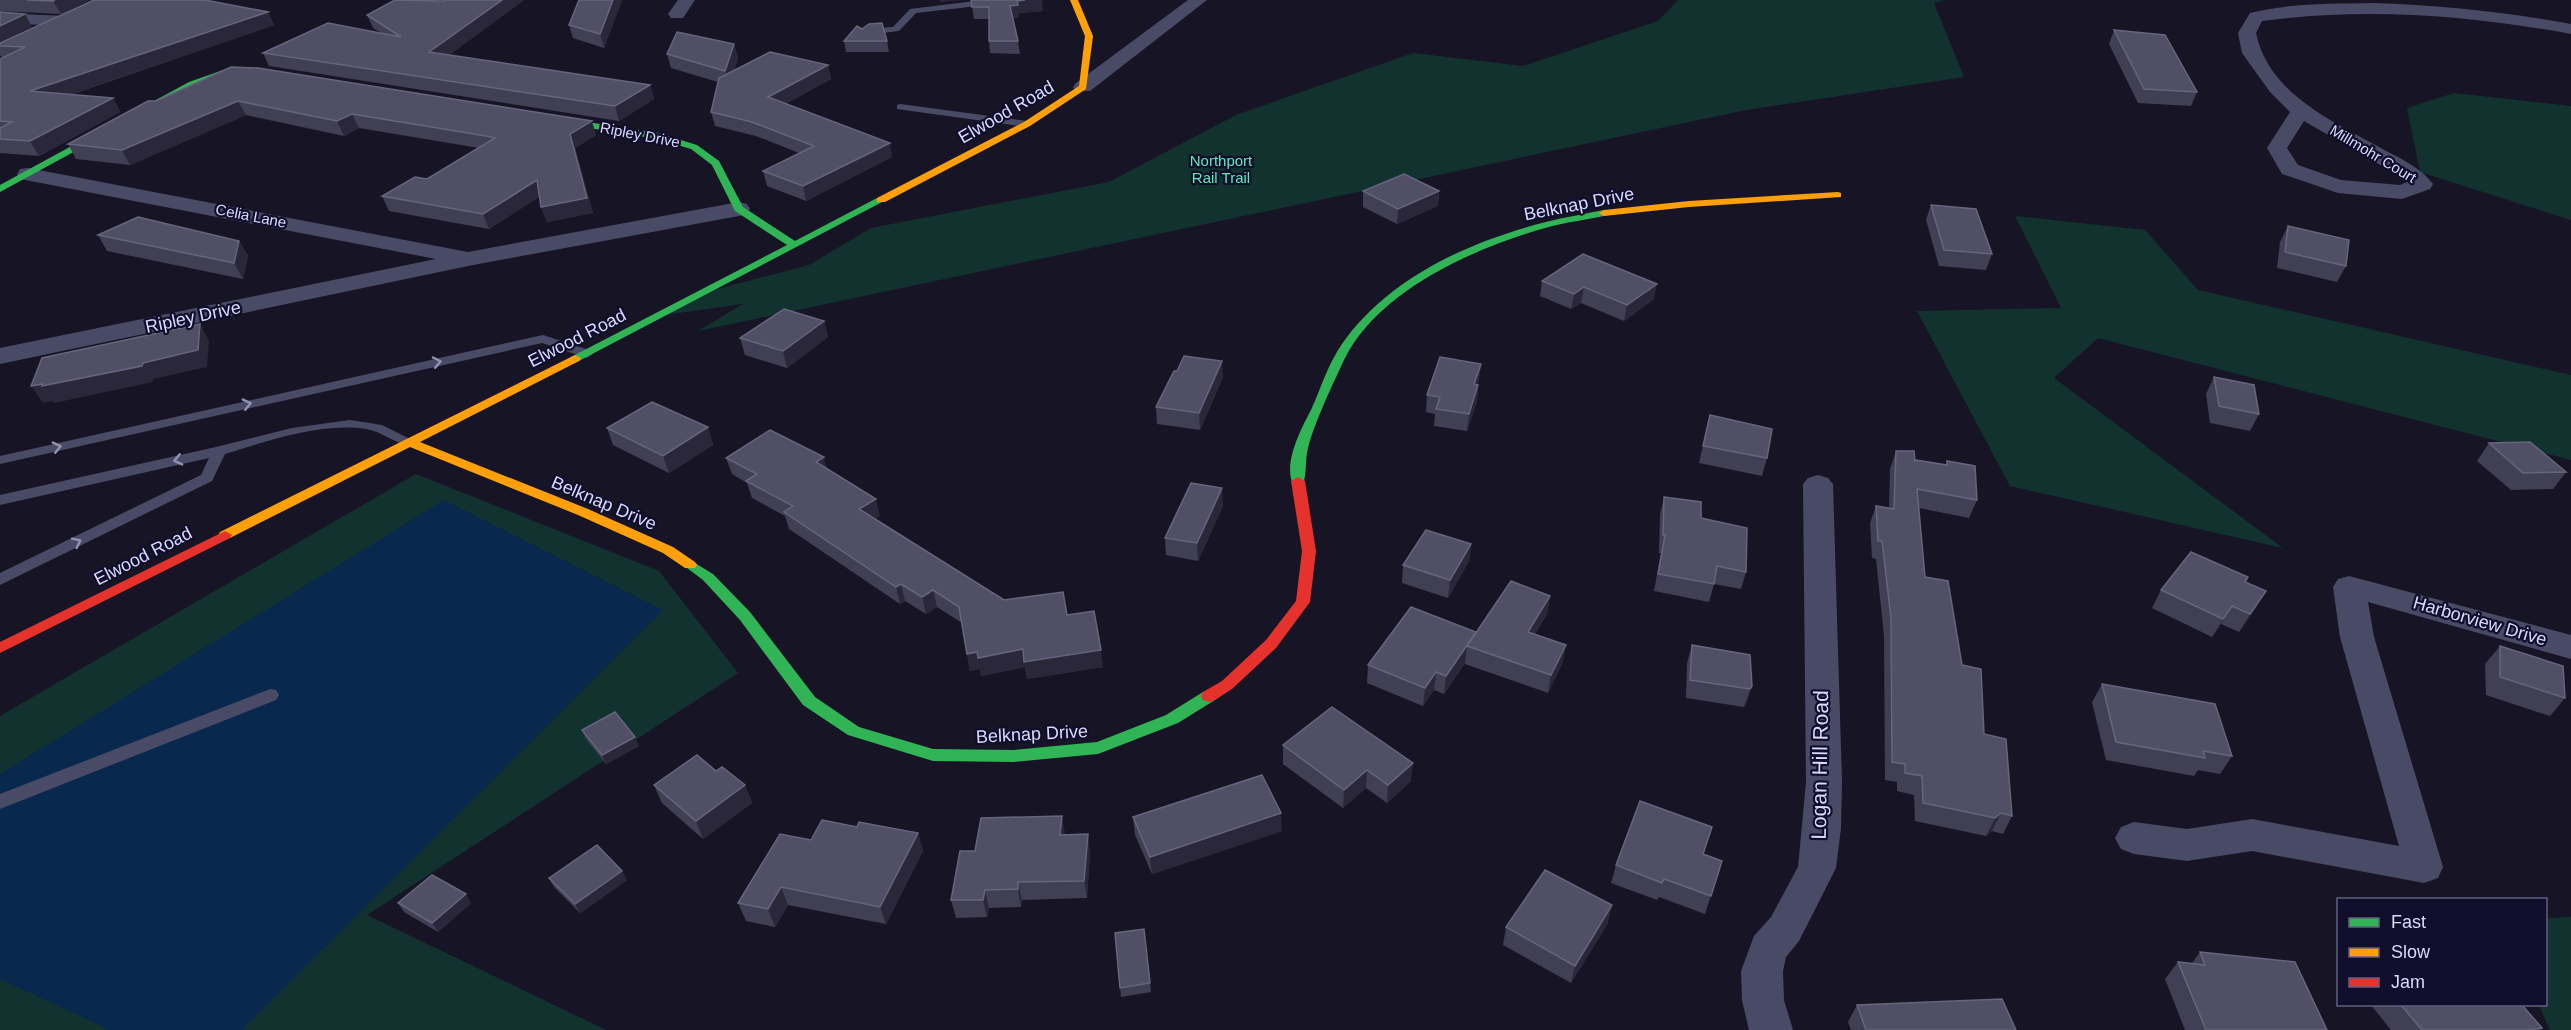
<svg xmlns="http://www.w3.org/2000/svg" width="2571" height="1030" viewBox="0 0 2571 1030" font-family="Helvetica,sans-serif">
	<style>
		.green { fill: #12322f }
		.water { fill: #09284d }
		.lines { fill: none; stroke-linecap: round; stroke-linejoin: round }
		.lane { fill: #494b66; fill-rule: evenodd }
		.street { fill: #494b66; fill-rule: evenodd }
		.fast { fill: #30b455; fill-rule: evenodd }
		.slow { fill: #ff9f0a; fill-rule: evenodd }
		.jam { fill: #e5322d; fill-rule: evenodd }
		.wall { fill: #413f53 }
		.shaded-wall { fill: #292739 }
		.building { fill: #514f65; stroke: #66657e; stroke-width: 1.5 }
		.oneway { stroke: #9292b2 }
		.labels { text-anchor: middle; stroke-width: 4.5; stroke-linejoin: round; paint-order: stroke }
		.far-street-label { font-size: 15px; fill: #dad9ff; stroke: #110e2c }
		.far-park-label { font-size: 15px; fill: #59ebb8; stroke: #110e2c }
		.street-label { font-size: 18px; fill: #dad9ff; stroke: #110e2c }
		.near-street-label { font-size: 21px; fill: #dad9ff; stroke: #110e2c }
	</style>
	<rect width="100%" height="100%" fill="#171525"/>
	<g class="green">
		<path d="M1678 0H1944L1934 3 1964 77 1746 110 698 331 743 304 664 315 710 291 809 265 871 228 1109 182 1236 115 1413 53 1523 66 1658 21Z"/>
		<path d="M2454 93 2571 106V220L2420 172 2407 108Z"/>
		<path d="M2015 216 2145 230 2198 290 2571 375V460L2098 338 2054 378 2283 548 2010 486 1917 311 2061 308Z"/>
		<path d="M416 474 659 571 738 673 367 915 606 1030H0V716Z"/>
		<path d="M2571 917V1030H2550L2539 1005 2546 1004V918Z"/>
	</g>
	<path class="water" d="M444 500 663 610 242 1030H110L0 979V774Z"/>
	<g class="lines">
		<g class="lane">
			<path d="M983 0H1008L1004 3 916 13 899 31 866 35 862 32 866 29 893 27 910 9Z"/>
			<path d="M900 104 1027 121 1032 124 1027 127 897 109V105Z"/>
			<path d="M543 335 592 351 593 354 587 358 542 343 0 464V456Z"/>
			<path d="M350 420 382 425 416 442 409 446C394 443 381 431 366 429 320 422 268 441 225 454L212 481 0 585V573L201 475 209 458 0 505V495L216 447 292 428Z"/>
			<path d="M270 689 276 690 279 695 276 700 0 809V794Z"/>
		</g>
		<g class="street">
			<path d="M678 0H695L683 18H671L668 14Z"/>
			<path d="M1188 0H1207L1090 91H1076L1073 87 1076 83Z"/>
			<path d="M2372 3C2440 5 2505 12 2571 24V34C2469 15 2366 7 2262 21L2256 33C2269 96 2337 123 2388 152 2404 160 2422 169 2433 184L2430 189 2402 199 2338 193 2282 174 2267 148 2290 112 2270 92 2242 53 2238 33 2250 13C2289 3 2332 4 2372 3ZM2304 121 2396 174 2407 182 2400 185 2341 180 2298 165 2287 148Z"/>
			<path d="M0 13 65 16 71 17 74 21 71 25 65 26 0 23Z"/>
			<path d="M28 168 468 252 739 202 747 204 750 209 747 214 739 216 473 265 0 364V348L436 259 20 179 17 174 20 169Z"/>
			<path d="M1818 475 1828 478 1833 484 1842 782 1841 828 1836 868 1799 941 1786 957 1783 971 1784 1000 1793 1030H1749L1742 1000 1741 971 1754 936 1771 917 1798 867 1806 782 1803 484 1808 478Z"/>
			<path d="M2349 576 2571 635V659L2368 602 2374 637 2443 867 2438 878 2424 883 2252 851 2187 861 2134 854 2121 849 2115 838 2121 827 2134 822 2187 829 2252 819 2399 846 2340 637 2333 587 2338 579Z"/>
		</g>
		<g class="fast">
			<path d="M226 69 241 73 237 76 227 75 195 86 0 192V185L189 82Z"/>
			<path d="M549 116 658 133 697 145 719 161 743 207 795 241 877 198H885L886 200 575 363 571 361 569 359 571 357 787 245 735 211 712 165 691 149 657 139 546 121V117Z"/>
			<path d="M1604 210 1608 211V215C1587 220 1565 222 1545 228 1475 248 1378 290 1344 360 1332 386 1315 421 1308 448 1305 459 1307 474 1303 484H1293C1283 463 1301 429 1311 410 1321 388 1328 364 1342 344 1388 278 1470 241 1546 222 1565 217 1585 214 1604 210Z"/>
			<path d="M690 560 713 574 750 612 815 697 859 727 933 749 1014 750 1097 742 1166 715 1203 692 1209 690 1215 692 1217 696 1215 700 1178 723 1098 754 1014 762 933 761 848 735 803 705 740 620 703 580 683 565 685 562Z"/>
		</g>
		<g class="slow">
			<path d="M1070 0H1078L1093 36 1086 89 1030 126 885 202H877V198L1024 122 1079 86 1085 36Z"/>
			<path d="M1838 192 1841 193V197L1689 207 1604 216 1599 213 1604 210 1689 201Z"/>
			<path d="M575 355 579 357 581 359 579 361 420 442 588 509 673 547 695 562 697 565 695 568H685L663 553 578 515 410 447 230 538 225 539 218 535 220 532Z"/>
		</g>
		<g class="jam">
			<path d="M1298 477 1305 481 1316 551 1310 602 1276 648 1232 689 1215 700 1209 702 1203 700 1201 696 1203 692 1222 681 1266 640 1296 601 1302 551 1291 481Z"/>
			<path d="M225 531 232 535 230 538 0 653V642Z"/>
		</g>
	</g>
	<g class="wall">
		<path d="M0 0H89L61 14 0 11Z"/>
		<path d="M524 0 449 55 650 85 654 99 619 121 269 66 263 53 381 33 373 28 367 15 443 1Z"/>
		<path d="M579 0H622L604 48 573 38 569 25Z"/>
		<path d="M971 0 1043 11 1019 13V17L1013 18 1018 41 1020 54 990 53 989 41V19H974Z"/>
		<path d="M268 12 274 25 70 95 113 98 120 112 39 156 0 153V59L2 58 0 55V43Z"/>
		<path d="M862 29 887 41 889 52H846L844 41Z"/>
		<path d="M2114 30 2197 92 2191 106 2138 103 2109 44Z"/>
		<path d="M734 44 738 58 734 71 828 65 831 79 785 104 892 157 806 201 767 186 763 171 799 153 756 136 715 126 711 112 718 82 671 68 667 54Z"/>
		<path d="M231 67 596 135 575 148 593 213 547 222 541 207 539 197 489 229 389 211 382 196 427 179 479 148 359 128 344 136 246 115 130 165 76 159 68 144 156 101Z"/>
		<path d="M1363 191H1439L1438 206 1397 224 1363 207Z"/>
		<path d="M1931 205 1992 254 1986 270 1939 266 1926 220Z"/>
		<path d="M2288 226 2346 266 2337 282 2277 268 2280 242Z"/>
		<path d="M98 235 239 241 248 256 243 279 107 251Z"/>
		<path d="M1542 281 1654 299 1624 321 1581 303 1571 309 1540 296Z"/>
		<path d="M824 321 828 337 787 368 745 355 740 338Z"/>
		<path d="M1481 364 1478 384V385L1477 401 1467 431 1434 426 1435 414 1426 412 1427 395Z"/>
		<path d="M1223 377 1200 430 1157 424 1156 407Z"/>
		<path d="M2214 377 2259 414 2250 431 2210 423 2206 394Z"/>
		<path d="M1710 415 1767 458 1762 476 1699 463Z"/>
		<path d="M708 427 713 445 669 473 613 445 607 428Z"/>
		<path d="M2489 443 2566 472 2553 489 2511 490 2477 461Z"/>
		<path d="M1896 451 1915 460 1946 465 1947 461 1977 500 1969 518 1919 508 1925 577 1962 665 1984 734 2012 816 2003 834 1992 831 1986 836 1915 821 1914 795 1897 791V782L1885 780 1884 636 1876 559 1872 558 1870 523 1876 506 1889 508 1890 469Z"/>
		<path d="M726 458 827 469 880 516 875 519 1004 600 1067 615 1103 667 1027 679 1025 667 981 676 980 669 970 671 962 623 937 607 926 614 905 601 900 604 789 529 785 516 752 498 747 483 732 474Z"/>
		<path d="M1664 497 1701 518 1746 572 1741 589 1714 584 1709 602 1654 591 1661 553H1659L1660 514Z"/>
		<path d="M1223 506 1198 561 1166 555 1165 538Z"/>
		<path d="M1471 544 1469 561 1448 598 1402 583 1403 565Z"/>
		<path d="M2245 582 2255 609 2239 632 2221 624 2212 637 2152 608 2161 590Z"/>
		<path d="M1550 596 1547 614 1535 634 1563 662 1548 693 1465 664V663L1444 694 1434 690 1423 706 1367 683 1368 665 1476 632Z"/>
		<path d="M1692 645 1752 686 1746 704 1744 707 1686 698 1687 663Z"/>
		<path d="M2500 646 2565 698 2550 716 2486 695 2485 664Z"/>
		<path d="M2102 684 2232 756 2220 774 2198 770 2194 776 2106 760 2092 702Z"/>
		<path d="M582 730 639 746 606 764 586 739Z"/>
		<path d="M1283 745 1411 781 1387 803 1366 788 1343 808 1283 764Z"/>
		<path d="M716 771 745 785 752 803 703 839 662 803 654 785Z"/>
		<path d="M1133 817 1282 831 1152 874 1135 835Z"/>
		<path d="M857 827 918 833 923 851 886 924 788 905 775 927 746 921 738 903 811 840Z"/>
		<path d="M1065 835 1090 852 1087 898 1022 900 1021 907 989 908 987 917 956 918 951 900 975 851Z"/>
		<path d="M1703 854 1722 861 1705 914 1659 897 1657 900 1611 883 1616 865Z"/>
		<path d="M549 878 627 880 580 913 554 887Z"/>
		<path d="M398 903H471L438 932 404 912Z"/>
		<path d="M1608 923 1571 983 1503 945 1506 927Z"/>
		<path d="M1144 929 1151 992 1121 997 1115 933Z"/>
		<path d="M2200 952 2327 1030H2185L2165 979 2178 962 2192 963Z"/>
		<path d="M1857 1005 2016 1030H1851L1848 1022Z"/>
		<path d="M2371 1005H2522L2542 1028 2540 1030H2391Z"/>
	</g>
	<g class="shaded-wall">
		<path d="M55 0H89L61 14 53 1Z"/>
		<path d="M502 0H524L435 65 429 52Z"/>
		<path d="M613 0H622L604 48 600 34Z"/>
		<path d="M940 0H961L940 2Z"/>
		<path d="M1025 0H1042L1043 11 1019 13V17L1012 18 1010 6 1017 1Z"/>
		<path d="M268 12 274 25 39 105 30 91Z"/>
		<path d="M25 14 32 27 0 42V26Z"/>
		<path d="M734 44 738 58 729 85 725 71Z"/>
		<path d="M828 65 831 79 771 111 768 97Z"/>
		<path d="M650 85 654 99 619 121 615 106Z"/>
		<path d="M113 98 120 112 39 156 30 141Z"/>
		<path d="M238 101 246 115 130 165 122 150Z"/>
		<path d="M352 114 359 128 344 136 337 121Z"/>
		<path d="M592 121 596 135 575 148 593 213 547 222 541 207 570 134Z"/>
		<path d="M890 143 892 157 806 201 803 186Z"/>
		<path d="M537 180 542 195 489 229 483 214Z"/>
		<path d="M1439 191 1438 206 1397 224 1398 209Z"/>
		<path d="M239 241 248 256 243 279 234 263Z"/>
		<path d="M1657 284 1654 299 1624 321 1627 305Z"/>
		<path d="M1584 287 1581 303 1571 309 1574 294Z"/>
		<path d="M824 321 828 337 787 368 783 351Z"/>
		<path d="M200 324 209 341 207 367 153 379V382L54 403 52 401 43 403 31 386 143 363Z"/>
		<path d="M1222 361 1223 377 1200 430 1199 413Z"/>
		<path d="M1481 364 1479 380 1473 401 1474 384Z"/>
		<path d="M1478 385 1477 401 1467 431 1469 414Z"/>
		<path d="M708 427 713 445 669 473 663 456Z"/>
		<path d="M824 457 828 474 816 462Z"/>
		<path d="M1222 488 1223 506 1198 561 1197 543Z"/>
		<path d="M876 499 880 516 863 526 859 509Z"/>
		<path d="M1471 544 1469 561 1448 598 1450 580Z"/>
		<path d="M901 584 905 601 900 604 896 587Z"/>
		<path d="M933 590 937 607 926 614 922 597Z"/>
		<path d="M2266 591 2255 609 2239 632 2250 614Z"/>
		<path d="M1550 596 1547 614 1525 650 1528 632Z"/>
		<path d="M2232 606 2221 624 2212 637 2223 619Z"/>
		<path d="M1476 632 1467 646 1465 663 1444 694 1446 676Z"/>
		<path d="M1566 645 1563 662 1548 693 1551 675Z"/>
		<path d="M1023 649 1101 650 1103 667 1027 679 1025 667 981 676 980 669 970 671 967 654 977 652Z"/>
		<path d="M1436 672 1434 690 1423 706 1425 688Z"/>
		<path d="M1752 686 1746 704 1744 707 1750 689Z"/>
		<path d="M635 737 639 746 606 764 602 755Z"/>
		<path d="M1413 763 1411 781 1387 803 1388 785Z"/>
		<path d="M1367 770 1366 788 1343 808 1344 790Z"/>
		<path d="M745 785 752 803 703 839 696 821Z"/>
		<path d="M1281 813 1282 831 1152 874 1150 857Z"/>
		<path d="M2001 813 1992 831 1986 836 1995 818Z"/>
		<path d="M1062 816 1065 834 1060 835Z"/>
		<path d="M918 833 923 851 886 924 880 907Z"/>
		<path d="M1088 834 1090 852 1087 898 1084 881Z"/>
		<path d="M622 871 627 880 580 913 575 904Z"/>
		<path d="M1018 882 1022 900 1021 907 1018 889Z"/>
		<path d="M781 887 788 905 775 927 768 909Z"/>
		<path d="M985 890 989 908 987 917 983 900Z"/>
		<path d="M466 894 471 903 438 932 432 923Z"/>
		<path d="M1612 905 1608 923 1571 983 1575 966Z"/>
	</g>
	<g class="building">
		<path d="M27 0H55L53 1Z"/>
		<path d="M94 0H205L268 12 30 91 113 98 30 141 0 139V128L12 122 0 121V59L25 47 0 46V43Z"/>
		<path d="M395 0 443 1 447 0H502L429 52 650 85 615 106 263 53 328 23 401 37 367 15Z"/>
		<path d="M579 0H613L600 34 569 25Z"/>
		<path d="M971 0H1025L1017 1 1018 5 1010 6 1018 41H989V7H972Z"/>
		<path d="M0 12 25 14 0 26Z"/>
		<path d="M882 23 887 41H844L857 26 862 29 869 24Z"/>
		<path d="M2114 30 2165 35 2197 92 2144 89Z"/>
		<path d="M677 32 734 44 725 71 667 54Z"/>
		<path d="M770 52 828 65 768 97 890 143 803 186 763 171 814 146 752 122 711 112 719 78Z"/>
		<path d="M231 67 258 68 592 121 570 134 587 198 541 207 537 180 483 214 382 196 415 177 427 179 495 138 486 136 352 114 337 121 238 101 122 150 68 144 148 101H156Z"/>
		<path d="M1404 174 1439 191 1398 209 1363 191Z"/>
		<path d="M1931 205 1976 209 1992 254 1944 250Z"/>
		<path d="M138 217 239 241 234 263 98 235Z"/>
		<path d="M2288 226 2349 240 2346 266 2285 252Z"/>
		<path d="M1583 254 1657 284 1627 305 1584 287 1574 294 1542 281Z"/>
		<path d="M784 309 824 321 783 351 740 338Z"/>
		<path d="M200 324 198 350 143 363 142 366 42 386 43 384 31 386 42 358Z"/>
		<path d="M1184 356 1222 361 1199 413 1156 407 1174 371H1177Z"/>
		<path d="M1440 357 1481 364 1474 384 1478 385 1469 414 1436 409 1440 397 1427 395Z"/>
		<path d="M2214 377 2254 385 2259 414 2219 406Z"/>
		<path d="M652 402 708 427 663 456 607 428Z"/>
		<path d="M1710 415 1772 429 1767 458 1703 446Z"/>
		<path d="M770 430 824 457 816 462 876 499 859 509 1004 600 1063 592 1067 615 1094 611 1101 650 1024 662 1023 649 978 658 977 652 967 654 959 607 933 590 922 597 901 584 896 587 784 512 793 506 746 481 757 474 726 458Z"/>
		<path d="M2530 442 2566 472 2523 473 2489 443Z"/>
		<path d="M1896 451H1914L1915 462V460L1947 465V461L1975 466 1977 500 1917 489 1925 577 1948 581 1962 665 1981 669 1984 734 2006 739 2012 816 2001 813 1995 818 1923 803 1922 776 1905 773V764L1892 762 1891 618 1882 541H1878L1876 506 1894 509Z"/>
		<path d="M1191 483 1222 488 1197 543 1165 538Z"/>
		<path d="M1664 497 1701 502V518L1747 528 1746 572 1717 566 1714 584 1658 574 1665 535H1663Z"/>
		<path d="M1426 530 1471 544 1450 580 1403 565Z"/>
		<path d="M2191 552 2248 577 2245 582 2266 591 2250 614 2232 606 2223 619 2161 590Z"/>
		<path d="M1511 581 1550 596 1528 632 1566 645 1551 675 1467 646Z"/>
		<path d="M1411 607 1476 632 1446 676 1436 672 1425 688 1368 665Z"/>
		<path d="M1692 645 1750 655 1752 686 1750 689 1690 680Z"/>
		<path d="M2500 646 2563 666 2565 698 2500 677Z"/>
		<path d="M2102 684 2215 704 2232 756 2203 751 2205 758 2116 742Z"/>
		<path d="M1332 707 1413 763 1388 785 1367 770 1344 790 1283 745Z"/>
		<path d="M615 712 635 737 602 755 582 730Z"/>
		<path d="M697 755 716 771 722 767 745 785 696 821 654 785Z"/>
		<path d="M1262 775 1281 813 1150 857 1133 817Z"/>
		<path d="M1640 801 1712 827 1703 854 1722 861 1711 896 1664 879 1662 883 1616 865Z"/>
		<path d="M1062 816 1060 835 1088 834 1084 881 1018 882V889L985 890 983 900H951L960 851H975L981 818Z"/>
		<path d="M822 820 857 827 859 822 918 833 880 907 781 887 768 909 738 903 780 834 811 840Z"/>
		<path d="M597 845 622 871 575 904 549 878Z"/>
		<path d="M1545 870 1612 905 1575 966 1506 927Z"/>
		<path d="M432 875 466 894 432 923 398 903Z"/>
		<path d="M1144 929 1150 983 1120 988 1115 933Z"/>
		<path d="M2200 952 2295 962 2327 1030H2206L2178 962 2205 965Z"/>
		<path d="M2002 999 2016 1030H1866L1857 1005Z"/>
		<path d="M2401 1005H2522L2542 1028 2527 1030H2422Z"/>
	</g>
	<defs><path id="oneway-chevron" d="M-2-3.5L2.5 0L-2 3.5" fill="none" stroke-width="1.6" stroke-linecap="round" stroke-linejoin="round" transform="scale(1.5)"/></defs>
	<g class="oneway">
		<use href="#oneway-chevron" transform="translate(437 362) rotate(-12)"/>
		<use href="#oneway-chevron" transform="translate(247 404) rotate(-13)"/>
		<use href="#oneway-chevron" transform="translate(57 447) rotate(-13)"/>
		<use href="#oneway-chevron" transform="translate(178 460) rotate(167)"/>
		<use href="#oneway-chevron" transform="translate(77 542) rotate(-26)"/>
	</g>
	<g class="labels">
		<g class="far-street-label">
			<text transform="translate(640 135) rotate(11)" y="5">Ripley Drive</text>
			<text transform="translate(2373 154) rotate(31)" y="5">Millmohr Court</text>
			<text transform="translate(251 216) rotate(11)" y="5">Celia Lane</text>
		</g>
		<g class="far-park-label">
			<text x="1221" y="166">Northport<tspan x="1221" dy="17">Rail Trail</tspan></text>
		</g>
		<g class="street-label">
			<text transform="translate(1006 112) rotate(-30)" y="6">Elwood Road</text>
			<text transform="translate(1579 204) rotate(-11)" y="6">Belknap Drive</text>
			<text transform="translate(193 317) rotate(-12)" y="6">Ripley Drive</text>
			<text transform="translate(577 338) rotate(-27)" y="6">Elwood Road</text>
			<text transform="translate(604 503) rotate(23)" y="6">Belknap Drive</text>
			<text transform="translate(143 556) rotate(-27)" y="6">Elwood Road</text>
			<text transform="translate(2480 621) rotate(16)" y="6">Harborview Drive</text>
			<text transform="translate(1032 734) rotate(-3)" y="6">Belknap Drive</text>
		</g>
		<g class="near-street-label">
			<text transform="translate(1820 765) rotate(-89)" y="7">Logan Hill Road</text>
		</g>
	</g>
	<rect x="2337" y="898" width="210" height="108" fill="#110e2c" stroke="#615f80" stroke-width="1.5"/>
	<rect x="2349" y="918" width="30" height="9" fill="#30b455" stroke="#615f80" stroke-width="1.5"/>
	<text x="2391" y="928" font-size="18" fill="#dad9ff">Fast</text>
	<rect x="2349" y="948" width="30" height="9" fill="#ff9f0a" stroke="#615f80" stroke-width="1.5"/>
	<text x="2391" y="958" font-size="18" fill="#dad9ff">Slow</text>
	<rect x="2349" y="978" width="30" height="9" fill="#e5322d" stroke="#615f80" stroke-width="1.5"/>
	<text x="2391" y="988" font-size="18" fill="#dad9ff">Jam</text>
</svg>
